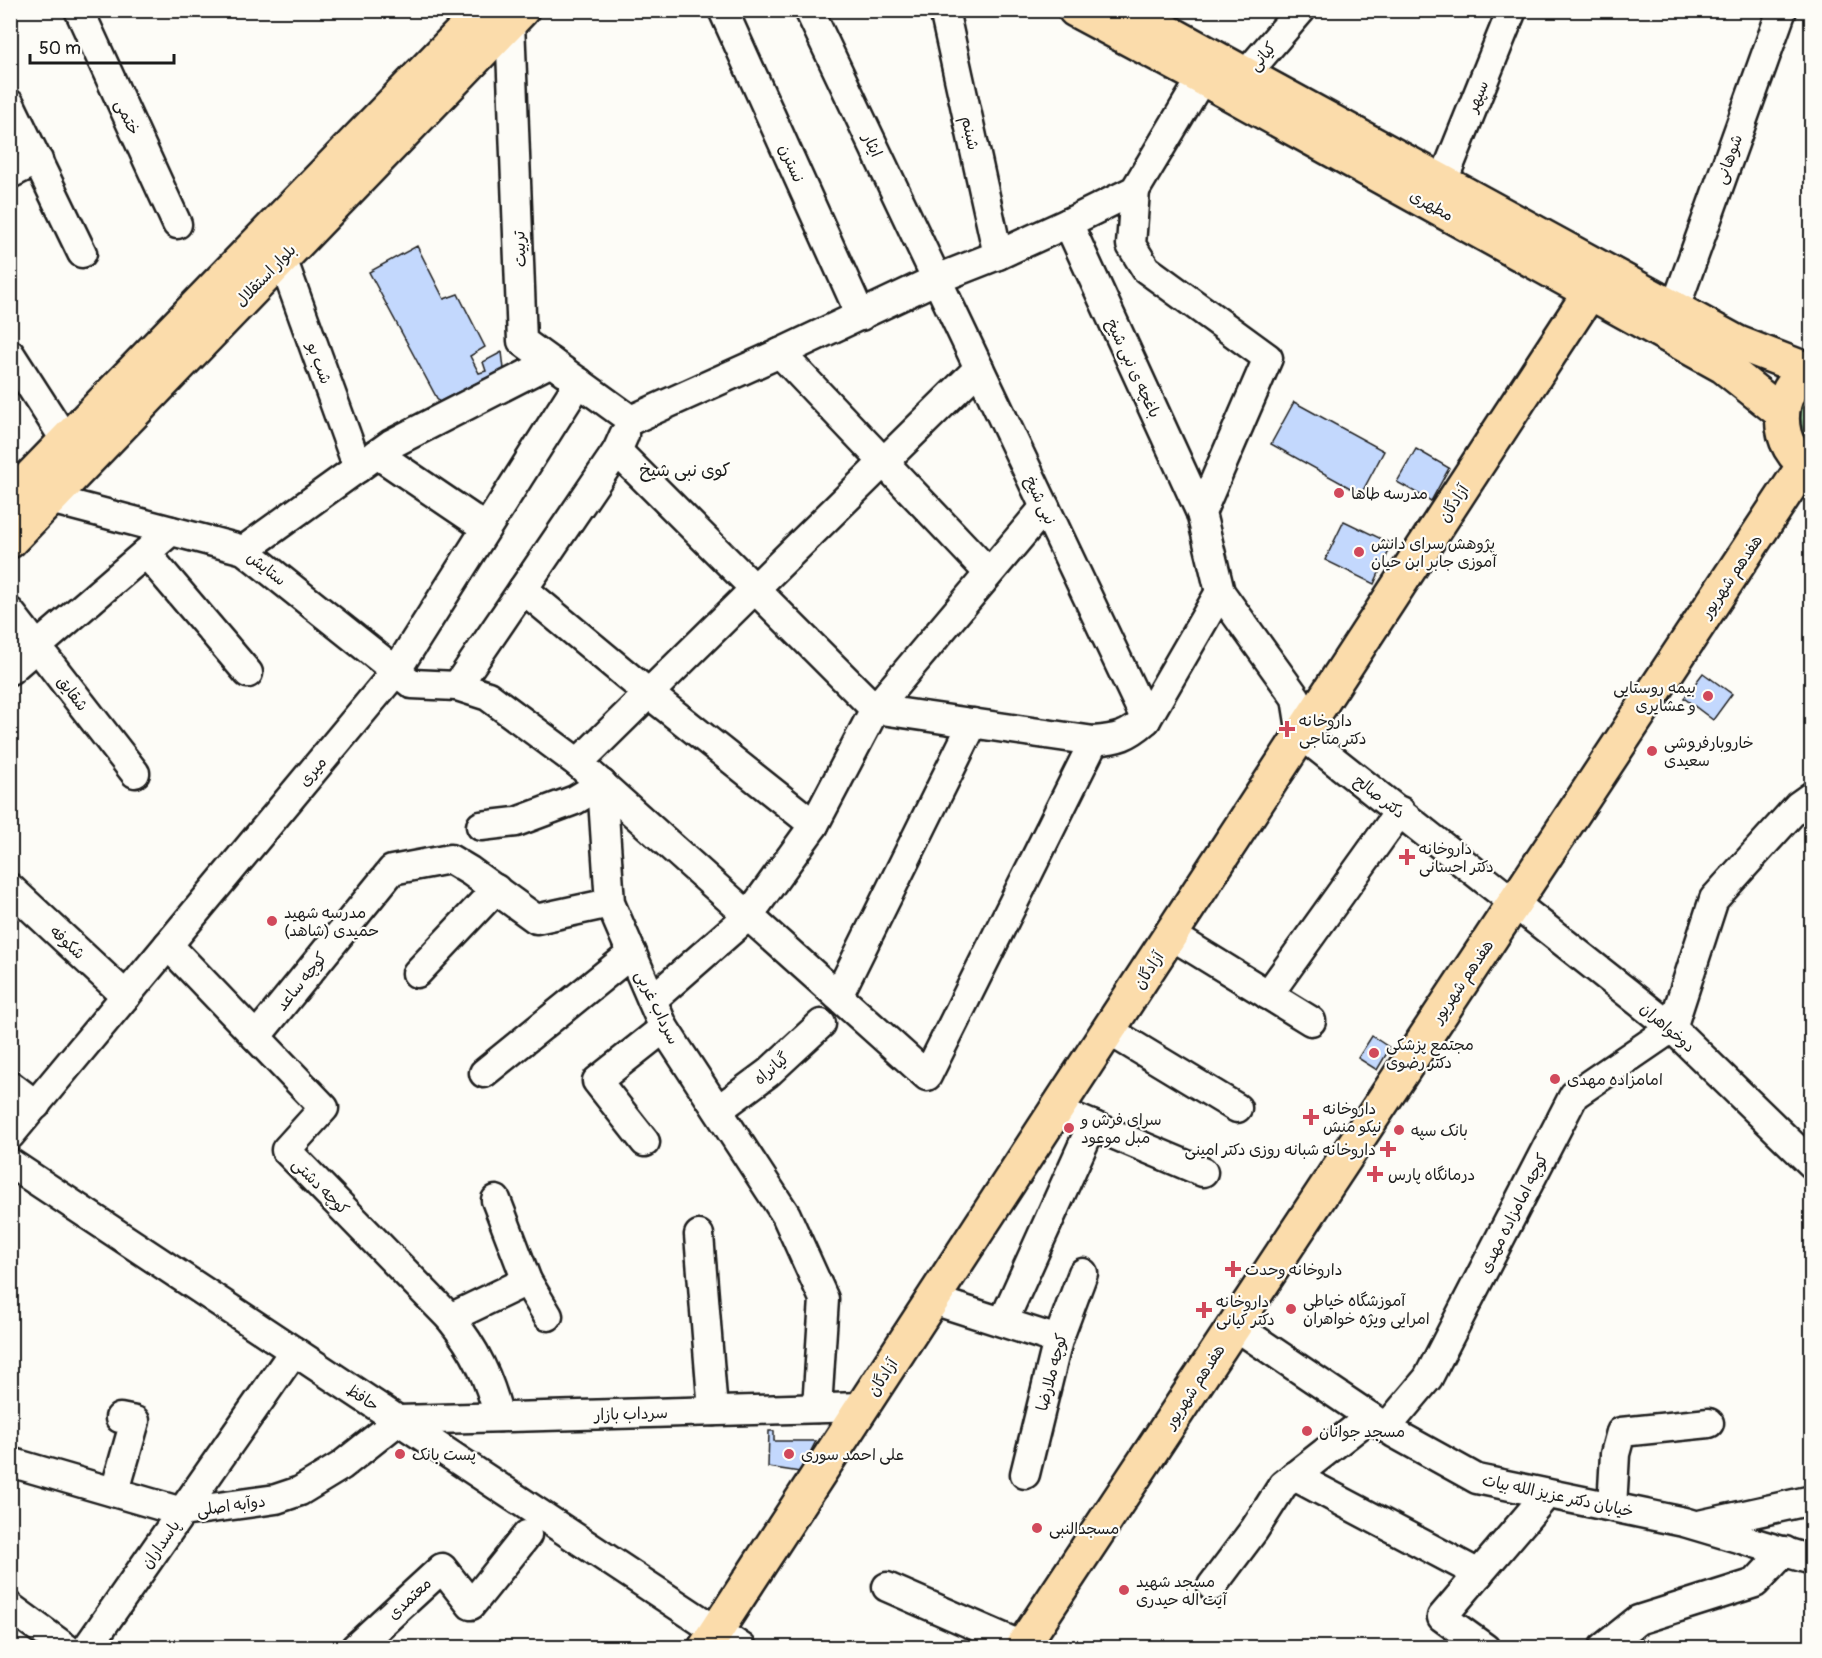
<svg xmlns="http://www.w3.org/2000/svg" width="1822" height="1658" viewBox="0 0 1822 1658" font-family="Pangolin,'Playpen Sans Arabic',sans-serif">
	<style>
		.green { fill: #a7e4ab; stroke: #628064; stroke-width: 1.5 }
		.building { fill: #c3d8fd; stroke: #1c1c1c; stroke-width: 1.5 }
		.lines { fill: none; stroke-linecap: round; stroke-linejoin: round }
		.minor-casing { stroke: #1c1c1c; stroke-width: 33 }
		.major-casing { stroke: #1c1c1c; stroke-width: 38 }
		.minor { stroke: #fdfcf7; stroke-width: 28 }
		.major { stroke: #fbdcab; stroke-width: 33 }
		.poi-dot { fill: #d1495b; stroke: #fdfcf7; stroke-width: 2 }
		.labels { text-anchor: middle; stroke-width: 4.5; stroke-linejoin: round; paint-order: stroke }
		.street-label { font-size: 16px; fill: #1c1c1c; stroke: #fdfcf7 }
		.poi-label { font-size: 16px; fill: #1c1c1c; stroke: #fdfcf7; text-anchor: start }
		.neighbourhood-label { font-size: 18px; fill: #1c1c1c; stroke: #fdfcf7 }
	</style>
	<rect width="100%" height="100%" fill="#fdfcf7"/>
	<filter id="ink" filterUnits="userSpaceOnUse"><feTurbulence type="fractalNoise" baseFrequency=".0167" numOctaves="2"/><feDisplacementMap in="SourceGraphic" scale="12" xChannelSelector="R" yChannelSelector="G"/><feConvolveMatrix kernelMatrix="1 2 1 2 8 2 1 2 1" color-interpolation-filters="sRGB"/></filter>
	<g filter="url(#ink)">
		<path class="green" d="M1811 392V445C1800 429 1796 407 1811 392Z"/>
		<g class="building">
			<path d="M417 246 444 299 458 294 485 347 470 356 479 373 486 371 483 362 502 352 504 369 439 402 369 272Z"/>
			<path d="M1294 402 1384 451 1361 494 1271 444Z"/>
			<path d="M1416 449 1449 468 1431 501 1397 482Z"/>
			<path d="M1344 521 1392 544 1374 584 1325 560Z"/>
			<path d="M1703 673 1732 694 1713 720 1684 698Z"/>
			<path d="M1372 1036 1390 1048 1377 1070 1358 1058Z"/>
			<path d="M769 1431H774V1441H816L800 1472 768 1467Z"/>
		</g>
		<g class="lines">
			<g class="minor-casing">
				<g id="minor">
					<path d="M79 10 177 224"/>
					<path d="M723 10 861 316"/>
					<path d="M809 10 1146 720"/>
					<path d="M944 10 998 255"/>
					<path d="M510 22 522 341 631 420"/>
					<path d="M1246 74 1301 10"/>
					<path d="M10 104 82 253"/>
					<path d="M10 174 38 160"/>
					<path d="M1443 181 1512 10"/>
					<path d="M1135 190 1131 245 1146 269 1268 358 1201 513 1220 592 1296 698 1302 735 1672 1028 1812 1164"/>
					<path d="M1068 223 1201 513"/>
					<path d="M282 258 358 468"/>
					<path d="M1675 308 1782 10"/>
					<path d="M780 353 988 572"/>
					<path d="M10 354 66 441"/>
					<path d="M631 420 780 353 937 279 998 255 1068 223 1135 190 1202 78"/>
					<path d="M617 451 875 709 1094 741C1118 739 1128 736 1146 720L1220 592"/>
					<path d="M377 454 486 528"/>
					<path d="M50 499 244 550 412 684 457 686 488 696 578 763 927 1076 1094 741"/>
					<path d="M244 550 391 444 551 362"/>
					<path d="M146 553 248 673"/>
					<path d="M523 589 648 693 814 825"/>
					<path d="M10 612 135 773"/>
					<path d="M10 670 171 531"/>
					<path d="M457 686 617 451 624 435"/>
					<path d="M578 763 979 368"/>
					<path d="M602 784 610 903 664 1028 786 1215 824 1299 817 1408"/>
					<path d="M481 826 516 822 575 800 602 784"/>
					<path d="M10 888 126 996"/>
					<path d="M1171 935 1311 1021"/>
					<path d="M168 945 324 1108 286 1150 450 1318C476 1350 489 1378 499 1417"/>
					<path d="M417 973 496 889"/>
					<path d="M1268 995 1400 811"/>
					<path d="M838 996 973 723"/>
					<path d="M652 1000 749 915 814 825 875 709 1045 507"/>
					<path d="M1108 1030 1237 1108"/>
					<path d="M256 1037 392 870 450 859 470 871 536 919 610 903"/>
					<path d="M484 1073 632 953"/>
					<path d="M10 1085 36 1105"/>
					<path d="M718 1110 768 1073 821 1024"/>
					<path d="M1056 1110 1203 1172"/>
					<path d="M10 1135 396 671 579 382"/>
					<path d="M645 1142 597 1081 664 1028"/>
					<path d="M10 1163 742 1648"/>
					<path d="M496 1200 527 1281 548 1316"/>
					<path d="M699 1235 713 1411"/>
					<path d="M933 1300 1058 1340"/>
					<path d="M450 1318 527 1281"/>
					<path d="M1003 1322 1092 1125"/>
					<path d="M1234 1325 1394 1433 1477 1479 1684 1522 1812 1560"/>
					<path d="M1386 1428 1428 1378 1574 1095 1672 1028 1714 899 1798 806 1812 796"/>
					<path d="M10 1462 182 1512 276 1499 300 1491 341 1466 399 1420 863 1407"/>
					<path d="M1025 1474 1058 1340 1083 1273"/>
					<path d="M1294 1476 1479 1574"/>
					<path d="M115 1491 135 1421 120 1418"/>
					<path d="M1612 1507 1615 1454 1621 1432 1709 1423"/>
					<path d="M1699 1525 1812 1500"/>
					<path d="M1212 1586 1254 1530 1283 1485 1370 1417"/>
					<path d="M887 1587 1022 1646"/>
					<path d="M10 1607 66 1648"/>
					<path d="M87 1648 294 1351"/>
					<path d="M355 1648 442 1568 471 1605 527 1535"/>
					<path d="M1485 1648 1442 1617 1547 1494"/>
					<path d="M1603 1648 1638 1620 1755 1583 1785 1551"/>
				</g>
			</g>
			<g class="major-casing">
				<g id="major">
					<path d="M1075 10 1202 78 1723 366 1782 413"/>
					<path d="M1128 10 1738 343 1808 370"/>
					<path d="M1812 368C1772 389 1773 449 1812 469"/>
					<path d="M10 498 483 10"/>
					<path d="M10 541 522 10"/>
					<path d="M705 1648 1590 292"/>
					<path d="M1021 1648 1804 465"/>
				</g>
			</g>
			<use href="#minor" class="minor"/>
			<use href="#major" class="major"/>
		</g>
	</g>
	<g class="poi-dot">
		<circle cx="1339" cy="493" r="6"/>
		<circle cx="1359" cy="552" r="6"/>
		<circle cx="1708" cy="696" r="6"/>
		<path d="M1284 720h6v6h6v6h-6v6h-6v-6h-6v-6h6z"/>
		<circle cx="1652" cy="751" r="6"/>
		<path d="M1404 848h6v6h6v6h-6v6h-6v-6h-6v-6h6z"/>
		<circle cx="272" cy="921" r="6"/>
		<circle cx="1374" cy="1053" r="6"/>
		<circle cx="1555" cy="1079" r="6"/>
		<path d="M1308 1108h6v6h6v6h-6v6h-6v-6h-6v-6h6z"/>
		<circle cx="1069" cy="1128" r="6"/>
		<circle cx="1399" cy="1130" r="6"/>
		<path d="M1385 1140h6v6h6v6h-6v6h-6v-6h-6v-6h6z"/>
		<path d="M1372 1165h6v6h6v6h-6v6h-6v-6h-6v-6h6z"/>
		<path d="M1230 1260h6v6h6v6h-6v6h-6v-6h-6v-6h6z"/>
		<circle cx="1291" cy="1309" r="6"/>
		<path d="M1201 1301h6v6h6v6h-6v6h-6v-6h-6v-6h6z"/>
		<circle cx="1307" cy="1431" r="6"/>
		<circle cx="400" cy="1454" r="6"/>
		<circle cx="789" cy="1454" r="6"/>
		<circle cx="1037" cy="1528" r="6"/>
		<circle cx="1124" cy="1590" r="6"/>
	</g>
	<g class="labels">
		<g class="street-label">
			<text transform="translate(1262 56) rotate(-49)" y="6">کیانی</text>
			<text transform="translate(1477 96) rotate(-68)" y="6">سپهر</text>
			<text transform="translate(128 117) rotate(65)" y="6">ختمی</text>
			<text transform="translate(971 133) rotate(78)" y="6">شبنم</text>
			<text transform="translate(873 145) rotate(65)" y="6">ایثار</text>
			<text transform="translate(1728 159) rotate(-70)" y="6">شوهانی</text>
			<text transform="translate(792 163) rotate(66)" y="6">نسترن</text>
			<text transform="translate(1432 205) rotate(29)" y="6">مطهری</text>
			<text transform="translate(519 249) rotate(-92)" y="6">تربیت</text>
			<text transform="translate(265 275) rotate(-46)" y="6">بلوار استقلال</text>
			<text transform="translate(320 363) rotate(70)" y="6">شب بو</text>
			<text transform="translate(1134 368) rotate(65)" y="6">باغچه ی نبی شیخ</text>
			<text transform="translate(1041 500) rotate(65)" y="6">نبی شیخ</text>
			<text transform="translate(1453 503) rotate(-57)" y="6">آزادگان</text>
			<text transform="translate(267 568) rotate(38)" y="6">ستایش</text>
			<text transform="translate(1731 576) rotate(-56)" y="6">هفدهم شهریور</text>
			<text transform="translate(73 693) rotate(52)" y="6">شقایق</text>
			<text transform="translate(312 771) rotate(-50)" y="6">میری</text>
			<text transform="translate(1380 796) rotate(38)" y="6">دکتر صالح</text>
			<text transform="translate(68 942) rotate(43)" y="6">شکوفه</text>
			<text transform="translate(1148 970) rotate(-57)" y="6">آزادگان</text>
			<text transform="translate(301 981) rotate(-51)" y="6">کوچه ساعد</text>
			<text transform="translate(1462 981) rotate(-56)" y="6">هفدهم شهریور</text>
			<text transform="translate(658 1007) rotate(64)" y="6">سرداب غربی</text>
			<text transform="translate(1668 1027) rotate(41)" y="6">دوخواهران</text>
			<text transform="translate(771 1068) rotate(-40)" y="6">گیانراه</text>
			<text transform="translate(321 1186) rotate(45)" y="6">کوچه دشتی</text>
			<text transform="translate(1513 1213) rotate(-63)" y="6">کوچه امامزاده مهدی</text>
			<text transform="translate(1051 1372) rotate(-75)" y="6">کوچه ملارضا</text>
			<text transform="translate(882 1377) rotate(-57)" y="6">آزادگان</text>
			<text transform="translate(1194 1386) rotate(-57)" y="6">هفدهم شهریور</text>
			<text transform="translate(363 1397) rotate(33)" y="6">حافظ</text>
			<text transform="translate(631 1413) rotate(-2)" y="6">سرداب بازار</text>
			<text transform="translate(1558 1495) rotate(12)" y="6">خیابان دکتر عزیز الله بیات</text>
			<text transform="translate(231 1505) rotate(-8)" y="6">دوآبه اصلی</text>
			<text transform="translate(160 1544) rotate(-55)" y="6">پاسداران</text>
			<text transform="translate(409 1598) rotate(-43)" y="6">معتمدی</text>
		</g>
		<g class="poi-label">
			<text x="1351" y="499">مدرسه طاها</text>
			<text x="1371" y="549">پژوهش سرای دانش<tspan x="1371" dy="18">آموزی جابر ابن حیان</tspan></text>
			<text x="1696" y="693" text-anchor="end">بیمه روستایی<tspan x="1696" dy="18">و عشایری</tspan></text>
			<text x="1299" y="726">داروخانه<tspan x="1299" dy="18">دکتر متاجی</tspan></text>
			<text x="1664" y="748">خاروبارفروشی<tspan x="1664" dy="18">سعیدی</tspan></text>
			<text x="1419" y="854">داروخانه<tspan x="1419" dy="18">دکتر احسانی</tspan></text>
			<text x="284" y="918">مدرسه شهید<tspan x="284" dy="18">حمیدی (شاهد)</tspan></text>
			<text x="1386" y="1050">مجتمع پزشکی<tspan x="1386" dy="18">دکتر رضوی</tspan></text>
			<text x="1567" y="1085">امامزاده مهدی</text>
			<text x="1323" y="1114">داروخانه<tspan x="1323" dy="18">نیکو منش</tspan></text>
			<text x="1081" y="1125">سرای فرش و<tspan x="1081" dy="18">مبل موعود</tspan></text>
			<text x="1411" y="1136">بانک سپه</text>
			<text x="1376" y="1155" text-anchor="end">داروخانه شبانه روزی دکتر امینی</text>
			<text x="1388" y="1180">درمانگاه پارس</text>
			<text x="1245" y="1275">داروخانه وحدت</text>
			<text x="1303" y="1306">آموزشگاه خیاطی<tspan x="1303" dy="18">امرایی ویژه خواهران</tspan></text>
			<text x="1216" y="1307">داروخانه<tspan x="1216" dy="18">دکتر کیانی</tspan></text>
			<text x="1319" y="1437">مسجد جوانان</text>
			<text x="412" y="1460">پست بانک</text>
			<text x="801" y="1460">علی احمد سوری</text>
			<text x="1049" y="1534">مسجدالنبی</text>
			<text x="1136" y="1587">مسجد شهید<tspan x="1136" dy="18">آیت اله حیدری</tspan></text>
		</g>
		<g class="neighbourhood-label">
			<text x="685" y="476">کوی نبی شیخ</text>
		</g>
	</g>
	<rect width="1822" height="1658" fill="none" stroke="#fdfcf7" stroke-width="36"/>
	<rect x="18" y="18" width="1786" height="1622" fill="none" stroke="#1c1c1c" stroke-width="2" filter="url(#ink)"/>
	<path d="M30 54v9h144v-9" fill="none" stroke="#1c1c1c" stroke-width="3"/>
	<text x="39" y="54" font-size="18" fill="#1c1c1c" stroke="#fdfcf7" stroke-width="4.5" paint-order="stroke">50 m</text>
</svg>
